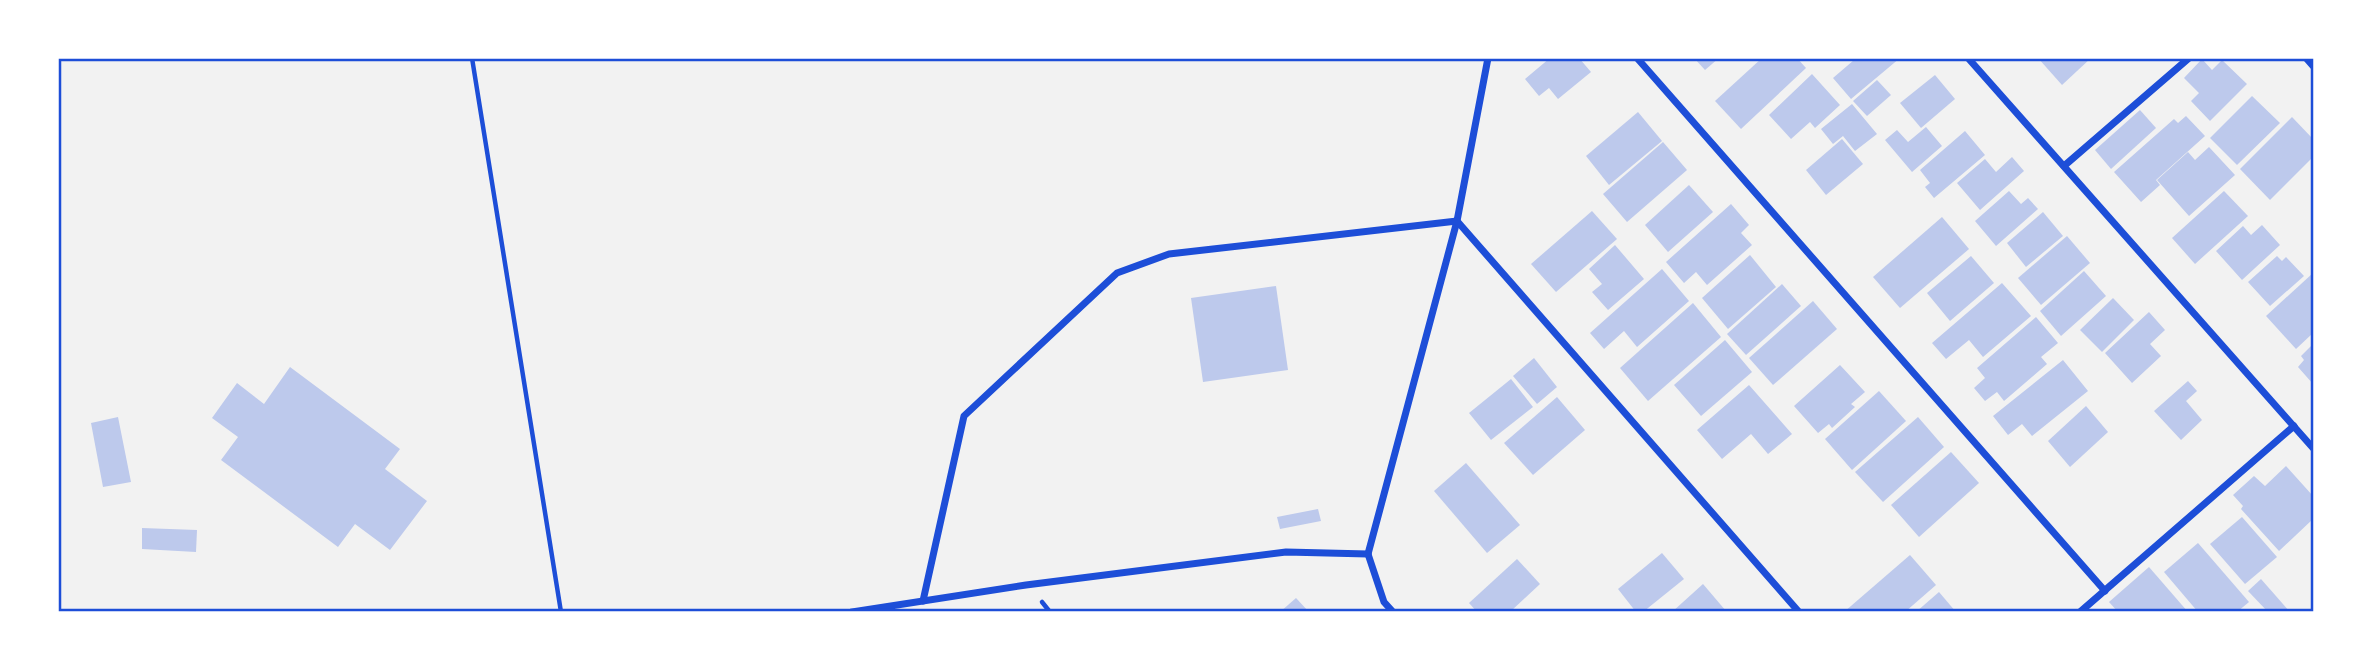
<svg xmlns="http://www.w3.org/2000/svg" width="2371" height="670" viewBox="0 0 2371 670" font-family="Ubuntu,sans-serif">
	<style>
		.building { fill: #bdc9ec }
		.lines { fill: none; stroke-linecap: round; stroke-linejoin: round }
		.path { stroke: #1d4ed8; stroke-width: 4.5 }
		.minor { stroke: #1d4ed8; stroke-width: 7 }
		.neatline { fill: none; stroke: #1d4ed8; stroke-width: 2.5 }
	</style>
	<rect width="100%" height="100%" fill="#f2f2f2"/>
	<g class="building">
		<path d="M1550 58H1579L1591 72 1558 99 1549 88 1539 96 1525 79Z"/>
		<path d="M1694 58H1719L1705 70Z"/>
		<path d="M1762 58H1797L1806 68 1741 129 1715 101Z"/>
		<path d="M1852 58H1900L1851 99 1833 78 1854 60Z"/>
		<path d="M2038 58H2091L2062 85Z"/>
		<path d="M2202 59 2212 70 2222 60 2247 84 2210 121 2191 101 2199 93 2184 78Z"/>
		<path d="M1812 74 1840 105 1815 128 1810 122 1791 139 1769 115Z"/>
		<path d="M1935 75 1955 99 1921 128 1900 103Z"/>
		<path d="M1877 80 1891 95 1867 116 1853 101Z"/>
		<path d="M2252 96 2280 123 2237 165 2210 138Z"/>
		<path d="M1852 104 1877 134 1855 151 1843 136 1833 144 1821 129Z"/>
		<path d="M2140 110 2156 128 2111 169 2095 150Z"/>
		<path d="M1638 112 1662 141 1609 185 1586 156Z"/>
		<path d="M2186 116 2205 136 2156 180 2160 185 2141 202 2114 172 2174 119 2178 123Z"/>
		<path d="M2292 117 2313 139V157L2270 200 2240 169Z"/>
		<path d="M1926 127 1942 146 1912 172 1885 140 1897 130 1908 142Z"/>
		<path d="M1965 131 1985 155 1934 198 1925 187 1930 183 1920 170Z"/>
		<path d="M1842 139 1863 164 1826 195 1806 170Z"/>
		<path d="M1663 142 1687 170 1627 222 1603 194Z"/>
		<path d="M2209 147 2235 175 2189 216 2157 180 2188 152 2195 160Z"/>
		<path d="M2012 157 2024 171 1980 210 1957 183 1985 159 1996 172Z"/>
		<path d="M1689 185 1713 212 1668 252 1645 225Z"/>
		<path d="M2009 191 2021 204 2028 198 2038 209 1996 246 1975 221Z"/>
		<path d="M2224 191 2248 216 2195 264 2172 238Z"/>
		<path d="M1731 204 1749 225 1741 233 1752 245 1707 285 1696 272 1684 283 1666 262Z"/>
		<path d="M1592 211 1617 239 1556 292 1531 264Z"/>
		<path d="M2043 212 2063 236 2026 267 2007 243Z"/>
		<path d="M1942 217 1969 249 1900 308 1873 277Z"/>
		<path d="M2262 225 2280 245 2242 280 2216 251 2243 226 2251 235Z"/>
		<path d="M2067 236 2090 263 2041 305 2018 278Z"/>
		<path d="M1615 245 1644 279 1608 310 1592 292 1602 284 1589 269Z"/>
		<path d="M1750 255 1776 287 1728 329 1702 298Z"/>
		<path d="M1971 256 1994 283 1950 321 1927 293Z"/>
		<path d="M2277 256 2282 261 2286 257 2304 276 2270 306 2248 282Z"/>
		<path d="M1662 269 1689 301 1637 347 1624 331 1604 349 1590 333Z"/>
		<path d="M2084 271 2106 296 2061 336 2040 311Z"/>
		<path d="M2313 273V333L2296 349 2266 316Z"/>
		<path d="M2002 283 2031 316 1983 357 1969 340 1946 359 1932 343Z"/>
		<path d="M1782 284 1801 306 1746 355 1727 334Z"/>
		<path d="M1276 286 1288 370 1203 382 1191 298Z"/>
		<path d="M2113 298 2134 320 2102 352 2080 330Z"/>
		<path d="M1813 301 1837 329 1773 385 1749 358Z"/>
		<path d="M1693 303 1721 337 1648 401 1620 368Z"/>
		<path d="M2149 312 2165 330 2150 344 2161 356 2132 383 2105 353Z"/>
		<path d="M2036 317 2058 343 2041 357 2047 364 2004 401 1997 392 1985 401 1974 388 1985 378 1977 368Z"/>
		<path d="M1725 340 1752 372 1701 416 1674 385Z"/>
		<path d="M2313 344V384L2298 367 2304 360 2301 356Z"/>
		<path d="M1534 358 1557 387 1537 404 1513 376Z"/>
		<path d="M2063 360 2088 391 2032 436 2022 424 2008 435 1993 416Z"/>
		<path d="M1840 365 1865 392 1851 404 1855 407 1832 428 1829 424 1818 433 1794 406Z"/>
		<path d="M290 367 400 449 385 469 427 501 390 550 355 524 338 547 221 460 238 437 212 418 237 383 264 404Z"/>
		<path d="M1511 379 1533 407 1491 440 1469 413Z"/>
		<path d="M2188 381 2197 391 2186 401 2202 420 2181 440 2154 411Z"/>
		<path d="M1749 385 1792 434 1768 454 1751 434 1722 459 1697 430Z"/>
		<path d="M1879 391 1906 421 1852 470 1825 439Z"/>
		<path d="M1557 397 1585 430 1533 475 1504 443Z"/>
		<path d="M2086 406 2108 432 2070 467 2048 441Z"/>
		<path d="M118 417 131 482 103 487 91 423Z"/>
		<path d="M1918 417 1944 447 1883 502 1855 472Z"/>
		<path d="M1951 452 1979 483 1919 537 1891 505Z"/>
		<path d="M1466 463 1520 525 1487 553 1434 491Z"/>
		<path d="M2286 466 2313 496V519L2279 551 2241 509 2243 506 2233 495 2254 476 2265 486Z"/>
		<path d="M1318 509 1321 521 1280 529 1277 517Z"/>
		<path d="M2242 517 2277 557 2245 584 2210 544Z"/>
		<path d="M142 528 197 530 196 552 142 549Z"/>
		<path d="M2198 543 2249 602 2237 612H2198L2164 572Z"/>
		<path d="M1662 553 1684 579 1643 612H1636L1618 589Z"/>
		<path d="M1910 555 1936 585 1905 612H1844Z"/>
		<path d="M1517 559 1540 584 1510 612H1477L1469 603Z"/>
		<path d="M2149 567 2188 612H2118L2109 602Z"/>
		<path d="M2261 579 2290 612H2268L2248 591Z"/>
		<path d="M1703 584 1726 611 1724 612H1672Z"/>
		<path d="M1939 592 1956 612H1916Z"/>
		<path d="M1296 598 1309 612H1280Z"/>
	</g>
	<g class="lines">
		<g class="path">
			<path d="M472 58 561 612"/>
			<path d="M1042 602 1050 612"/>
		</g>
		<g class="minor">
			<path d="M1637 58 2105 591"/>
			<path d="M1968 58 2313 448"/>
			<path d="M2306 58 2313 66"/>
			<path d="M2064 166 2189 58"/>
			<path d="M1368 554 1457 221 1488 58"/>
			<path d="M1368 554 1384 602 1393 612"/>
			<path d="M923 601 964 416 1117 273 1169 254 1457 221 1799 612"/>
			<path d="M852 612 1026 585 1286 552 1368 554"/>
			<path d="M2080 612 2294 426"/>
		</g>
	</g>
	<rect width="2371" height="670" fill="none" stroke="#ffffff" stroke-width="119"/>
	<rect x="60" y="60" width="2252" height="550" class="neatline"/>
</svg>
